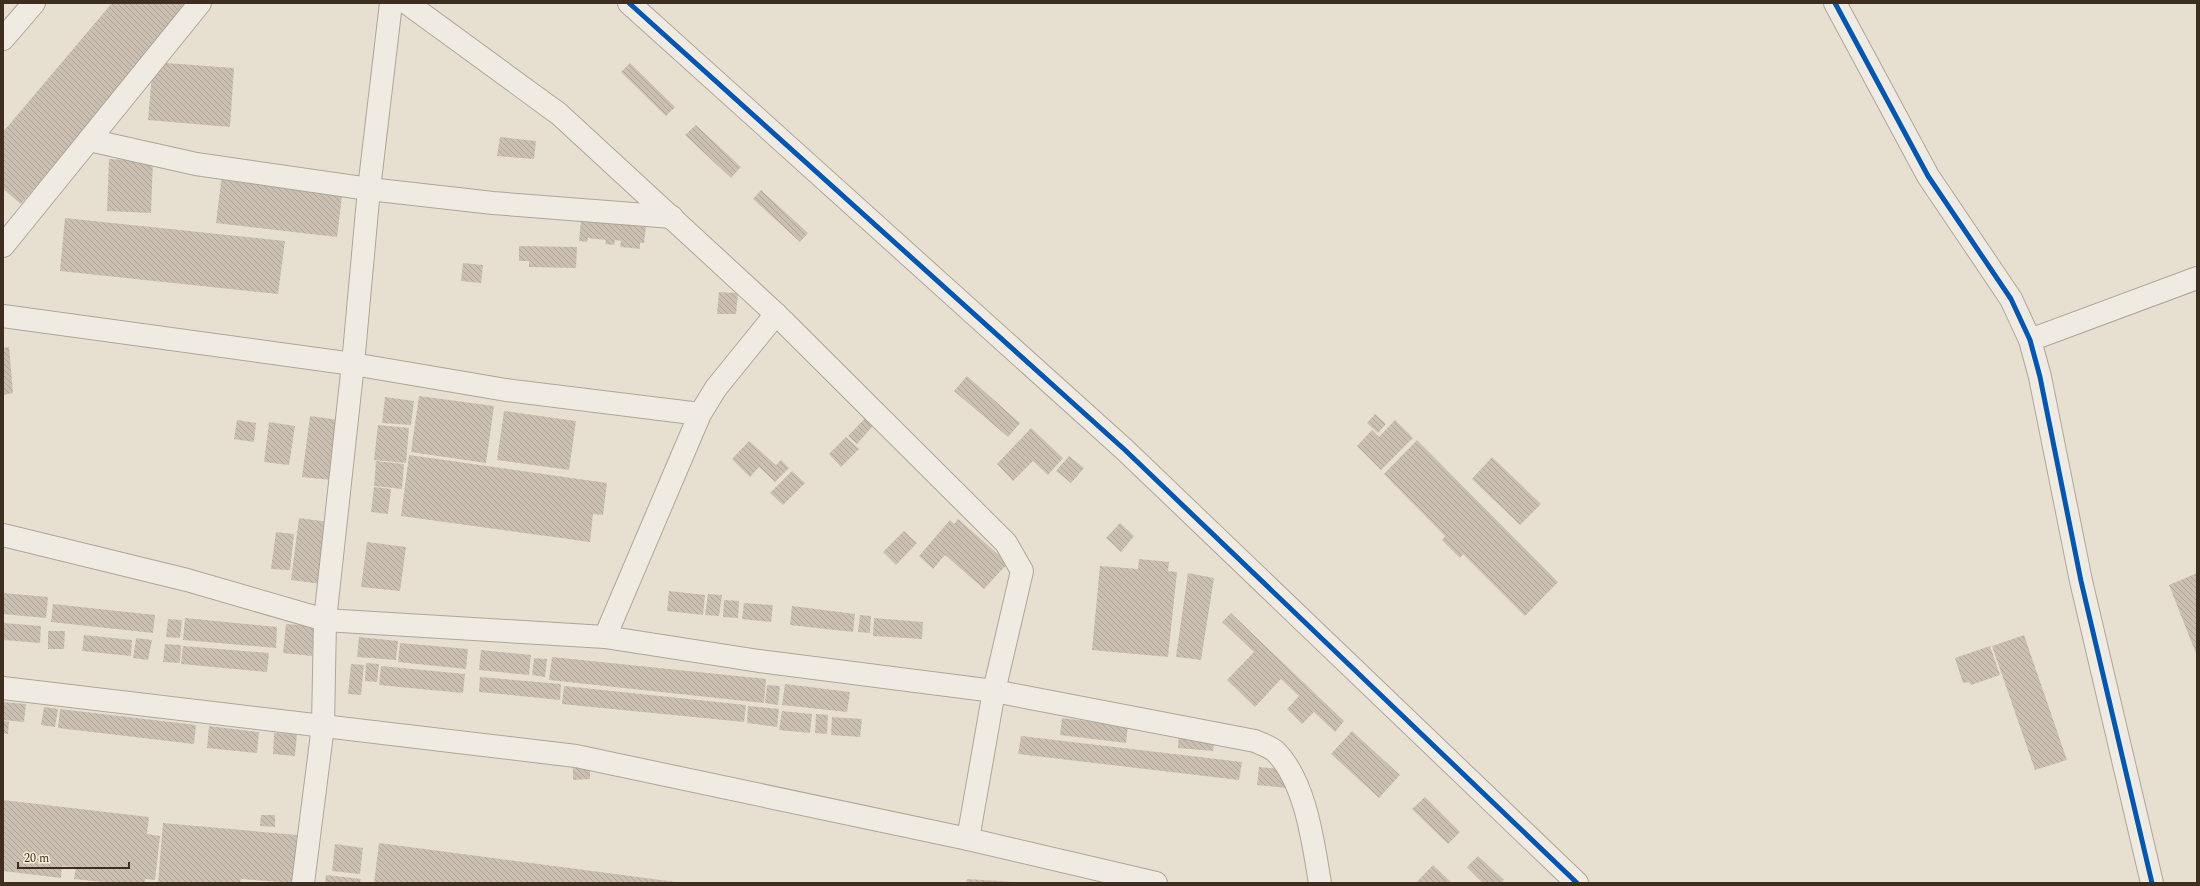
<svg xmlns="http://www.w3.org/2000/svg" width="2200" height="886" viewBox="0 0 2200 886" font-family="Spectral,serif">
	<style>
		.building { fill: url(#building-back-hatch) }
		.lines { fill: none; stroke-linecap: round; stroke-linejoin: round }
		.minor-casing { stroke: #ada599; stroke-width: 24 }
		.minor { stroke: #efebe3; stroke-width: 22 }
		.cycleway-casing { stroke: #f7eed8; stroke-width: 8 }
		.cycleway { stroke: #0057b8; stroke-width: 5 }
	</style>
	<defs>
		<pattern id="building-back-hatch" width="6" height="6" patternUnits="userSpaceOnUse"><rect width="6" height="6" fill="#cbbfb2"/><path d="M-1 5l2 2M0 0l6 6M5-1l2 2" fill="none" stroke="#afa499"/></pattern>
	</defs>
	<rect width="100%" height="100%" fill="#e7e0d1"/>
	<g class="building">
		<path d="M112 3H191L21 204 3 189V132Z"/>
		<path d="M153 62 234 68 230 127 148 120Z"/>
		<path d="M630 63 675 107 666 116 621 72Z"/>
		<path d="M696 125 741 167 731 178 685 135Z"/>
		<path d="M500 137 536 141 534 159 497 156Z"/>
		<path d="M109 159 153 161 151 213 107 211Z"/>
		<path d="M222 174 343 188 337 237 216 223Z"/>
		<path d="M761 190 808 233 800 242 753 199Z"/>
		<path d="M65 218 285 241 278 294 60 271Z"/>
		<path d="M581 219 646 227 644 243H640V249L620 247 621 241 615 240 614 245 605 244 606 240 588 238 587 242 579 241Z"/>
		<path d="M519 246 577 247 576 268 529 267V261H519Z"/>
		<path d="M463 263 483 265 481 283 461 281Z"/>
		<path d="M719 292 738 293 736 314H717Z"/>
		<path d="M9 347 13 393 3 395V348Z"/>
		<path d="M967 376 1020 423 1008 437 954 391Z"/>
		<path d="M419 396 494 406 486 463 411 452Z"/>
		<path d="M385 397 414 401 411 425 382 423Z"/>
		<path d="M504 411 576 421 569 470 497 460Z"/>
		<path d="M870 413 877 421 857 444 848 436Z"/>
		<path d="M1375 414 1386 424 1378 433 1367 423Z"/>
		<path d="M310 416 339 420 331 480 302 477Z"/>
		<path d="M237 420 256 423 254 442 234 439Z"/>
		<path d="M1395 420 1413 438 1381 470 1357 446 1372 430 1379 437Z"/>
		<path d="M269 422 295 426 289 465 264 462Z"/>
		<path d="M378 425 409 428 406 463 374 460Z"/>
		<path d="M1031 428 1063 458 1048 475 1033 461 1013 481 997 464Z"/>
		<path d="M846 437 859 449 841 467 829 454Z"/>
		<path d="M1417 440 1558 582 1525 616 1463 554 1460 558 1442 540 1445 536 1384 474Z"/>
		<path d="M749 441 776 465 781 460 789 468 775 482 759 467 750 477 732 459Z"/>
		<path d="M409 455 607 483 603 515 593 514 590 542 401 516Z"/>
		<path d="M1069 456 1084 468 1071 483 1056 471Z"/>
		<path d="M1492 457 1541 504 1520 525 1472 479Z"/>
		<path d="M376 461 404 464 402 489 374 486Z"/>
		<path d="M792 471 805 483 783 505 770 493Z"/>
		<path d="M374 487 391 489 388 514 371 512Z"/>
		<path d="M299 518 329 522 321 584 291 580Z"/>
		<path d="M958 519 1008 563 984 589 945 555 933 569 919 556 950 520 954 524Z"/>
		<path d="M1120 523 1134 536 1121 552 1106 538Z"/>
		<path d="M904 531 917 543 896 565 883 552Z"/>
		<path d="M276 532 294 534 290 570 271 569Z"/>
		<path d="M367 542 406 547 400 591 361 587Z"/>
		<path d="M1139 559 1169 562 1168 571 1177 572 1168 657 1092 650 1100 566 1138 569Z"/>
		<path d="M1188 573 1214 578 1201 660 1176 657Z"/>
		<path d="M2197 573V656L2169 585Z"/>
		<path d="M669 591 705 595 703 615 667 611Z"/>
		<path d="M3 593 48 597 46 618 3 614Z"/>
		<path d="M708 594 722 595 719 616 705 615Z"/>
		<path d="M724 600 739 601 738 618 723 617Z"/>
		<path d="M744 603 773 605 771 622 742 619Z"/>
		<path d="M53 604 155 615 153 633 51 622Z"/>
		<path d="M792 606 855 614 853 632 790 625Z"/>
		<path d="M1231 613 1344 721 1335 732 1314 712 1302 724 1287 709 1299 696 1281 679 1255 707 1227 680 1254 652 1222 622Z"/>
		<path d="M860 615 871 616 870 633 858 632Z"/>
		<path d="M185 618 277 627 276 648 183 640Z"/>
		<path d="M874 618 923 622 922 639 873 636Z"/>
		<path d="M168 619 182 620 180 638 166 637Z"/>
		<path d="M3 623 41 626 40 643 3 640Z"/>
		<path d="M286 624 315 626 312 656 283 653Z"/>
		<path d="M48 631H65L64 649H48Z"/>
		<path d="M84 635 132 640 131 656 82 651Z"/>
		<path d="M2024 635 2067 760 2035 770 1992 646Z"/>
		<path d="M359 637 398 641 396 660 357 657Z"/>
		<path d="M136 638 152 640 148 660 133 658Z"/>
		<path d="M400 643 468 649 466 669 398 662Z"/>
		<path d="M165 644 181 645 180 663 163 662Z"/>
		<path d="M183 646 269 653 267 672 181 664Z"/>
		<path d="M1990 646 2000 675 1971 685 1969 682 1963 683 1955 658Z"/>
		<path d="M481 650 531 655 529 675 479 670Z"/>
		<path d="M552 657 766 679 764 703 549 680Z"/>
		<path d="M534 658 547 659 545 677 532 675Z"/>
		<path d="M366 663 379 664 377 682 365 681Z"/>
		<path d="M351 664 364 665 361 695 348 694Z"/>
		<path d="M381 666 465 674 463 693 379 685Z"/>
		<path d="M480 677 561 684 560 700 479 692Z"/>
		<path d="M785 684 850 692 847 712 782 705Z"/>
		<path d="M767 685 780 686 778 705 765 703Z"/>
		<path d="M564 686 746 705 744 722 562 704Z"/>
		<path d="M3 702 26 704 24 722 3 720Z"/>
		<path d="M748 706 779 709 777 727 747 723Z"/>
		<path d="M44 707 58 709 55 727 41 725Z"/>
		<path d="M60 709 196 725 194 744 58 728Z"/>
		<path d="M782 711 812 714 810 733 779 730Z"/>
		<path d="M816 714 828 715 827 734 815 733Z"/>
		<path d="M832 717 862 719 860 737 831 735Z"/>
		<path d="M1062 718 1128 726 1126 743 1060 735Z"/>
		<path d="M3 721 9 722 8 734 3 733Z"/>
		<path d="M209 726 259 732 257 753 207 748Z"/>
		<path d="M1179 731 1215 734 1213 751 1178 748Z"/>
		<path d="M1352 731 1400 775 1379 798 1331 754Z"/>
		<path d="M274 733 297 734 295 756 273 754Z"/>
		<path d="M1021 736 1242 762 1239 780 1018 754Z"/>
		<path d="M590 763V779L573 780V764Z"/>
		<path d="M1259 767 1289 770 1287 788 1257 785Z"/>
		<path d="M1425 797 1460 832 1448 844 1412 809Z"/>
		<path d="M3 800 149 817 147 834 160 836 155 880 145 879V883H113L74 879 76 867 62 866 61 878 3 871Z"/>
		<path d="M261 815H275V827L260 826Z"/>
		<path d="M163 823 297 835 293 883 241 879 240 883H158Z"/>
		<path d="M379 843 676 882 675 883H374Z"/>
		<path d="M335 844 363 848 360 874 332 871Z"/>
		<path d="M1478 856 1504 880 1501 883H1483L1467 867Z"/>
		<path d="M1433 865 1452 883H1416Z"/>
		<path d="M326 875 361 879 360 883H325Z"/>
		<path d="M967 879 1014 882V883H966Z"/>
	</g>
	<g class="lines">
		<g class="minor-casing">
			<g id="minor">
				<path d="M407 3 559 114 776 314 1006 543 1022 571 994 691 968 839"/>
				<path d="M629 3 1125 450 1577 883"/>
				<path d="M1835 3 1928 176 2011 299 2030 340 2040 377 2081 581 2152 883"/>
				<path d="M3 39 34 3"/>
				<path d="M89 140 196 164 369 189 493 203 672 217"/>
				<path d="M3 246 200 3"/>
				<path d="M3 316 353 364 506 390 700 414"/>
				<path d="M2030 340 2197 278"/>
				<path d="M3 535 187 580 325 620 605 637 759 661 994 691 1255 741C1261 744 1271 747 1276 752 1306 783 1313 842 1320 883"/>
				<path d="M605 637 700 414 716 388 776 314"/>
				<path d="M3 688 576 756 968 839 1156 883"/>
				<path d="M303 883 323 726 325 620 353 364 369 189 391 3"/>
			</g>
		</g>
		<use href="#minor" class="minor"/>
		<g class="cycleway-casing">
			<g id="cycleway">
				<path d="M629 3 1125 450 1577 883"/>
				<path d="M1835 3 1928 176 2011 299 2030 340 2040 377 2081 581 2152 883"/>
			</g>
		</g>
		<use href="#cycleway" class="cycleway"/>
	</g>
	<rect width="2200" height="886" fill="none" stroke="#3d2e20" stroke-width="8"/>
	<path d="M18 862v6h111v-6" fill="none" stroke="#3d2e20" stroke-width="2"/>
	<text x="24" y="862" font-size="12" fill="#3d2e20" stroke="#f7eed8" stroke-width="3" paint-order="stroke">20 m</text>
</svg>
